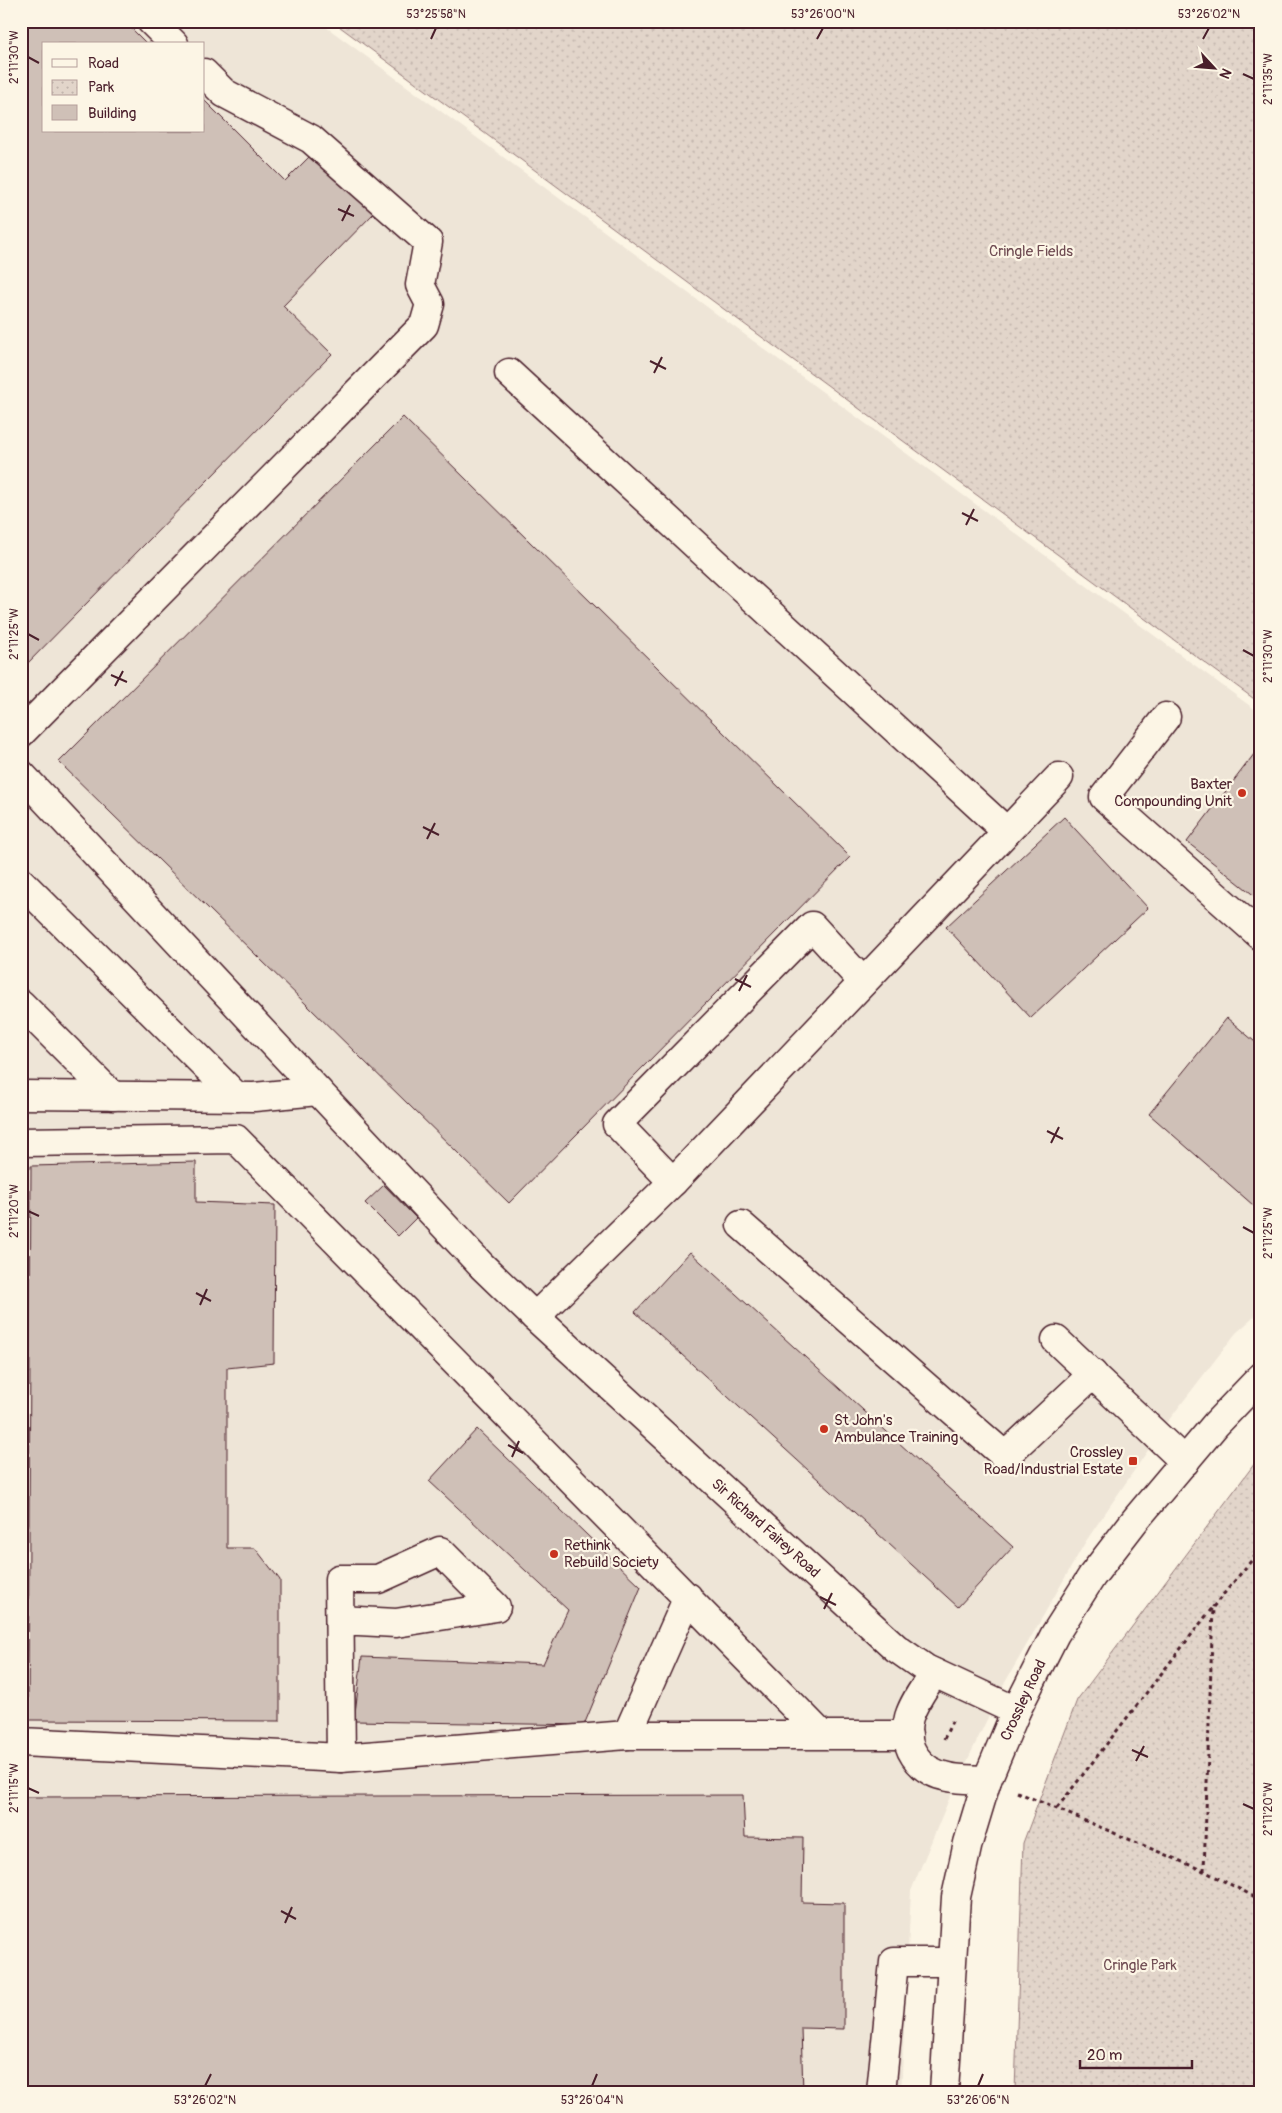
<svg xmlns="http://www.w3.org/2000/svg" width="1282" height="2113" viewBox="0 0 1282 2113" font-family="Pangolin,sans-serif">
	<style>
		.built { fill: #eee5d7; fill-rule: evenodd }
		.park { fill: url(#park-dots); stroke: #967a7a }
		.building { fill: #cfc0b7; stroke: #4a1f2b }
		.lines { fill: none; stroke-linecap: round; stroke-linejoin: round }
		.minor-casing { stroke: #4a1f2b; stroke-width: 31 }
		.path { stroke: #4a1f2b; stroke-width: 3; stroke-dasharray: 4 4; stroke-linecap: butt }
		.minor { stroke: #fcf5e5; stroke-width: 28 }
		.ticks { fill: none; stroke: #4a1f2b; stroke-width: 2 }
		.poi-dot { fill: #c8321e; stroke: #fcf5e5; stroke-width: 2 }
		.labels { text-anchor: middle; stroke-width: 4.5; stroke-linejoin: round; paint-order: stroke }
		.park-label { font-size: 15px; fill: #704c53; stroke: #fcf5e5 }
		.poi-label { font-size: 15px; fill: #4a1f2b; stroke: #fcf5e5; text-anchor: end }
		.street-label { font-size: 15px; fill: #4a1f2b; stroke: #fcf5e5 }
		.neatline { fill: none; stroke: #4a1f2b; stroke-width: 2 }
		.ticks-label { font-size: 12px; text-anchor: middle; fill: #4a1f2b }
	</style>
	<defs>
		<pattern id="park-dots" width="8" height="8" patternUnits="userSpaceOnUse" patternTransform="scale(1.25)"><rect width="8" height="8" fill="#e2d5ca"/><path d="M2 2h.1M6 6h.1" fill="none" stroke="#c3b6ae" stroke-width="1.8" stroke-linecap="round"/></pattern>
	</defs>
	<rect width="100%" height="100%" fill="#fcf5e5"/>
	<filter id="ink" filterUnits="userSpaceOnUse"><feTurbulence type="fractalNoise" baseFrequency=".02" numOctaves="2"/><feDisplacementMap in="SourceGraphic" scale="10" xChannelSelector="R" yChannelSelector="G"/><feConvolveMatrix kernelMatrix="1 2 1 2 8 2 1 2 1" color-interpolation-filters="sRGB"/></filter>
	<g filter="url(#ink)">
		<path class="built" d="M21 21H318L1261 714V1311L1236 1333 1168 1421 1086 1541 1003 1686 949 1799 911 1891 901 2092H21ZM44 44H204V131H44Z"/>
		<g class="park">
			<path d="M332 21H1261V704Z"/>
			<path d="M1261 1455V2092H1015L1023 1843 1077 1700Z"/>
		</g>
		<g class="building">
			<path d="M21 21H124L147 44H44V131H204V100L285 181 314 152 375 212 283 306 332 354 21 670Z"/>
			<path d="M403 417 850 857 509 1203 59 762Z"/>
			<path d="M1261 745V901L1187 842Z"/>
			<path d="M1064 817 1148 908 1031 1018 946 927Z"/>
			<path d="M1227 1018 1261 1047V1212L1149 1114Z"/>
			<path d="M196 1162V1202L275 1205 274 1363 227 1368V1548H255L280 1580V1721L28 1720 31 1166Z"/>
			<path d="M384 1185 416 1218 398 1236 365 1203Z"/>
			<path d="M690 1252 1013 1547 958 1607 635 1312Z"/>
			<path d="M477 1429 641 1587 584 1725 354 1721 362 1657 543 1664 568 1610 429 1481Z"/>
			<path d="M743 1795 745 1837 803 1838 802 1902 844 1903V2029L801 2028 803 2092H21V1797Z"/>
		</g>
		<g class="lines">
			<g class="minor-casing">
				<g id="minor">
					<path d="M151 21 174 44"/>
					<path d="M509 373 1006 831"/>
					<path d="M1166 717 1104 797 1261 936"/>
					<path d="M21 733 424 325 430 304 420 285 428 242 311 139 224 93 204 73"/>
					<path d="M21 774 482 1266 535 1317 896 1648 926 1669 1016 1711"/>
					<path d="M21 882 237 1097"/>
					<path d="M21 1004 113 1096"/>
					<path d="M21 1095 254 1097 318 1091"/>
					<path d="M21 1142 236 1139 821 1734"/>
					<path d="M673 1182 617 1124 812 926 863 982"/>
					<path d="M741 1225 1005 1456 1093 1374"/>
					<path d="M535 1317 673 1182 1059 777"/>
					<path d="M1056 1340 1185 1462"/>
					<path d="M340 1620 396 1623 496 1607 440 1551 378 1579H339L341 1758"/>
					<path d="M934 1673C925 1687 914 1701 909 1717 901 1746 919 1772 948 1777 960 1780 974 1779 987 1780"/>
					<path d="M627 1735 688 1597"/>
					<path d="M21 1742 341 1758 627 1735H908"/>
					<path d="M881 2092 894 1962H951"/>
					<path d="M944 2092 956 1897 968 1843 987 1780 1016 1711 1055 1634 1092 1576 1136 1519 1216 1424 1261 1377"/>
				</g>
			</g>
			<g class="path">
				<path d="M944 1739 953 1719"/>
				<path d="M1017 1792 1204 1871 1261 1900"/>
				<path d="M1057 1808 1213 1607"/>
				<path d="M1204 1871 1213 1607 1261 1549"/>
			</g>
			<use href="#minor" class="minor"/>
		</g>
	</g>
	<path class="ticks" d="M431 39 436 28M817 39 823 28M1203 39 1209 28M28 57 39 63M1243 74 1254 79M338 209 354 216M342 221 350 205M650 361 666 369M654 373 662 357M962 513 978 521M966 525 974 509M28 634 39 640M1243 650 1254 656M111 675 127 682M115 686 123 671M423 827 439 835M427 839 435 823M735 979 751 987M739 991 747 975M1047 1131 1063 1139M1051 1143 1059 1127M28 1211 39 1216M1243 1227 1254 1233M196 1293 211 1301M200 1305 207 1289M508 1445 523 1453M512 1457 519 1441M820 1597 836 1605M824 1609 832 1593M1132 1750 1148 1757M1136 1761 1144 1746M28 1788 39 1793M1243 1804 1254 1809M281 1911 296 1919M285 1923 292 1907M205 2086 211 2074M592 2086 597 2074M978 2086 983 2074"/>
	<g class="poi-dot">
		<circle cx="1242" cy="793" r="5"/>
		<circle cx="824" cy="1429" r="5"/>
		<rect x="1128" y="1456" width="10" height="10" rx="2.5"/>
		<circle cx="554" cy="1554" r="5"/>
	</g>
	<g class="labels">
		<g class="park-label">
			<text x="1031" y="256">Cringle Fields</text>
			<text x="1140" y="1970">Cringle Park</text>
		</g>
		<g class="poi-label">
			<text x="1232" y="789">Baxter<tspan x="1232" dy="17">Compounding Unit</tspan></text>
			<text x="834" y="1425" text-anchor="start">St John's<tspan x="834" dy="17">Ambulance Training</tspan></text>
			<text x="1123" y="1457">Crossley<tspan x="1123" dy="17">Road/Industrial Estate</tspan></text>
			<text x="564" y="1550" text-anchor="start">Rethink<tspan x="564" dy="17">Rebuild Society</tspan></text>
		</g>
		<g class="street-label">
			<text transform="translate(766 1528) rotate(42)" y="5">Sir Richard Fairey Road</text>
			<text transform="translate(1023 1700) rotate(-65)" y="5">Crossley Road</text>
		</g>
	</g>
	<rect width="1282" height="2113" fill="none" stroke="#fcf5e5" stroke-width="55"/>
	<rect x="42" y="42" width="162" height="90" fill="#fcf5e5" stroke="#b59f9b"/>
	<rect x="52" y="59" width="25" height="8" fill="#fcf5e5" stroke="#b59f9b"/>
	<text x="88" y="68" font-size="15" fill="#4a1f2b">Road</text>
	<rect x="52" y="80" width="25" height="15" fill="url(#park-dots)" stroke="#b59f9b"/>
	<text x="88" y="92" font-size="15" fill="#4a1f2b">Park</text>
	<rect x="52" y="105" width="25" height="15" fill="#cfc0b7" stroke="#b59f9b"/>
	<text x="88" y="118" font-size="15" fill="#4a1f2b">Building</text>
	<g transform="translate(1214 68) rotate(116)" stroke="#fcf5e5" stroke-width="4" paint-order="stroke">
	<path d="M0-4L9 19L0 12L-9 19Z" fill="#4a1f2b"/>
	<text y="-8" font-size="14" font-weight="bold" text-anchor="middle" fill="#4a1f2b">N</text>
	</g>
	<path d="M1080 2060v8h112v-8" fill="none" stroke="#4a1f2b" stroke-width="2.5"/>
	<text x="1087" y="2060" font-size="15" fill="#4a1f2b" stroke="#fcf5e5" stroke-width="4" paint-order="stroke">20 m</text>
	<rect x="28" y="28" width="1226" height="2058" class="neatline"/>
	<g class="ticks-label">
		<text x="436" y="18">53°25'58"N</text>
		<text x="823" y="18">53°26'00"N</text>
		<text x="1209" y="18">53°26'02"N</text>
		<text transform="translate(14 57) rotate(-90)" y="4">2°11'30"W</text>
		<text transform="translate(1268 79) rotate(-90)" y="4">2°11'35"W</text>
		<text transform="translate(14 634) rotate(-90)" y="4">2°11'25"W</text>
		<text transform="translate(1268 656) rotate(-90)" y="4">2°11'30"W</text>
		<text transform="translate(14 1211) rotate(-90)" y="4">2°11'20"W</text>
		<text transform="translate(1268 1233) rotate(-90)" y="4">2°11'25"W</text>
		<text transform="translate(14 1788) rotate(-90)" y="4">2°11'15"W</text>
		<text transform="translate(1268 1809) rotate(-90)" y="4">2°11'20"W</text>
		<text x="205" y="2104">53°26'02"N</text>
		<text x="592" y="2104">53°26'04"N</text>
		<text x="978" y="2104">53°26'06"N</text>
	</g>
</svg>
